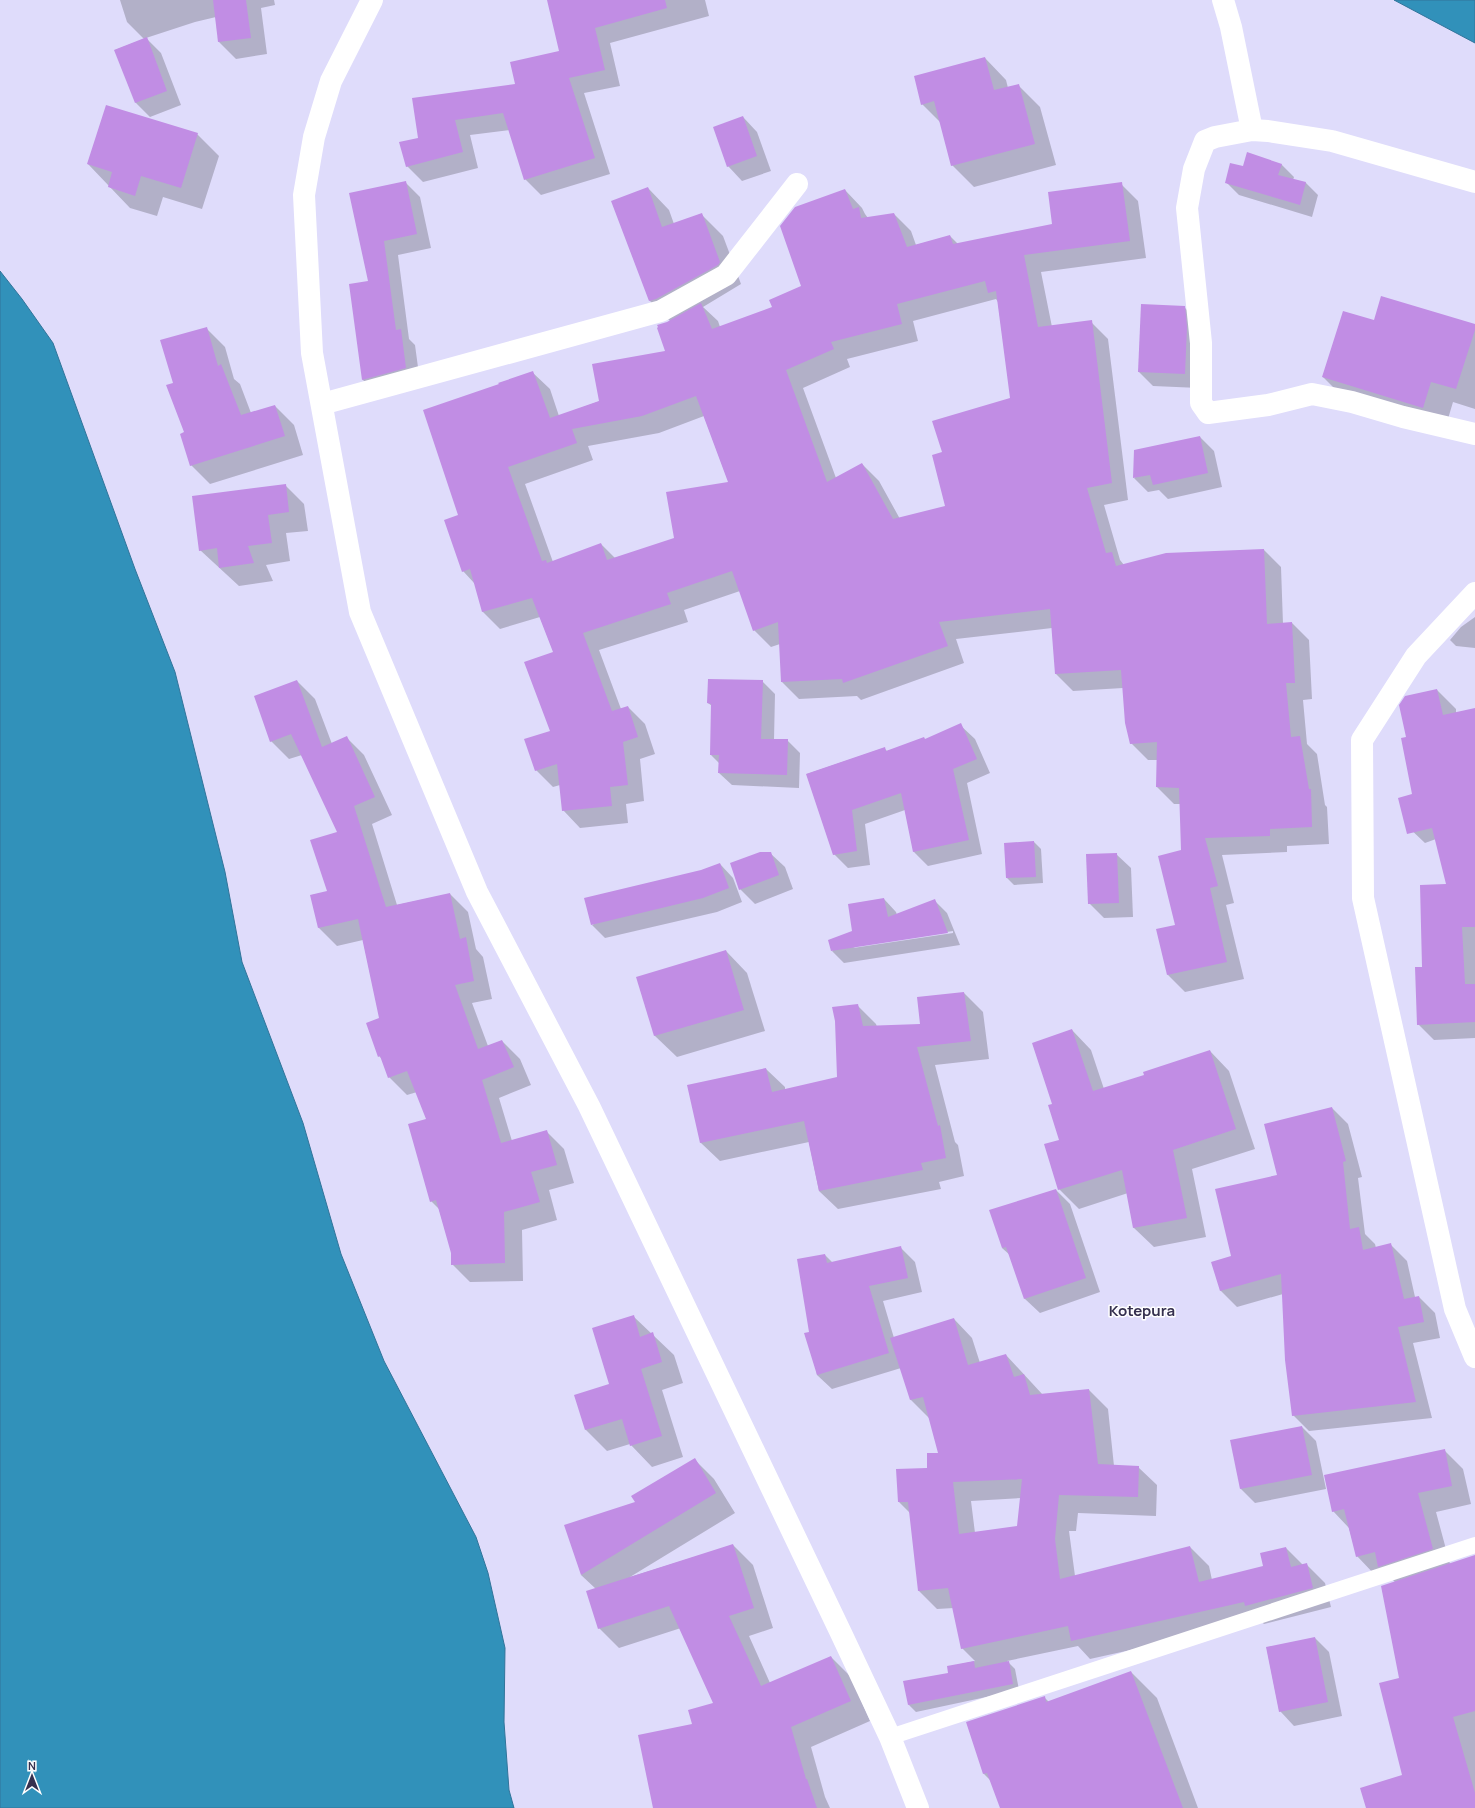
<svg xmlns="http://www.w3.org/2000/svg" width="1475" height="1808" viewBox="0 0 1475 1808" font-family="Manrope,sans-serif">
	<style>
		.water { fill: #3191ba; stroke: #32749a }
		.shadow { fill: #0003; fill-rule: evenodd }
		.building { fill: #c18de4; fill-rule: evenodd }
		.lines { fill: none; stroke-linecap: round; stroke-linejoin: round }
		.lane { stroke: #fff; stroke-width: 16 }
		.street { stroke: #fff; stroke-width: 22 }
		.labels { text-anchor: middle; stroke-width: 3; stroke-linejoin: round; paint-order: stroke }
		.quarter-label { font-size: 15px; font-weight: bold; fill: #35304f; stroke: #fff }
	</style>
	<rect width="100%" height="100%" fill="#dfdcfb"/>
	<g class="water">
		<path d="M1394 0H1475V43Z"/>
		<path d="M0 271 22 299 53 343 135 569 175 672 225 872 242 962 303 1123 341 1254 384 1361 476 1537 488 1573 505 1648 504 1722 509 1790 514 1808H0Z"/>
	</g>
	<g class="shadow">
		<path d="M120 0H274L275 5 261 8 267 54 236 59 219 42 216 17 195 22 146 38 161 53 181 105 150 117 136 103 115 50 144 39 127 22Z"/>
		<path d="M548 0H705L709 16 610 43 620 86 584 93 610 174 541 195 525 179 510 130 470 135 478 168 423 182 407 166 419 138 516 85 560 52Z"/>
		<path d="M985 58 1006 80 1008 88 1018 85 1040 107 1056 165 974 187 952 165 941 123 922 104Z"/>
		<path d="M743 117 757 132 771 171 742 181 728 166Z"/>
		<path d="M197 134 219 156 202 209 163 197 157 216 130 208 88 164Z"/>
		<path d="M1281 164 1294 177 1293 180 1306 183 1318 195 1312 217 1239 195 1226 182 1243 167Z"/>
		<path d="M405 182 420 197 431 248 398 255 409 339 415 345 420 382 377 394 363 380 369 282 350 194Z"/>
		<path d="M1121 184 1138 201 1146 258 1041 272 1052 327 1091 322 1108 339 1128 500 1104 505 1120 560 1124 565 1264 550 1281 567 1283 624 1292 623 1309 640 1312 699 1303 700 1307 744 1317 754 1325 805 1327 807 1329 844 1287 846V852L1222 855 1234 903 1226 905 1244 979 1185 992 1168 975 1176 926 1182 851 1181 804H1174L1157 787 1158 760H1148L1131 743 1123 688 1073 691 1056 674 1052 628 956 639 964 663 861 700 857 696 799 699 782 682 780 644 771 647 754 630 740 591 684 610 688 622 599 650 621 709 628 707 645 724 655 754 640 759 644 801 626 804 628 823 580 828 563 810 560 785 553 787 536 770 551 731 554 653 540 617 500 629 483 612 475 584 463 571 460 516 500 385 532 372 550 389 559 416 600 401 667 352 670 321 650 301 613 201 648 188 669 210 674 224 701 214 723 236 741 284 703 307 718 321 720 327 773 308 803 287 845 190 862 208 865 214 868 218 894 214 911 231 916 245 950 236 958 244 1053 225ZM996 299 998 302 1011 399 943 453 946 507 900 519 879 481 862 464 836 478 803 388 850 367 847 359 918 341 913 321ZM704 416 729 483 675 539 615 558 601 544 553 562 525 484 593 460 588 446 659 433Z"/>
		<path d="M1184 307 1199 322V388L1153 386 1139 372Z"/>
		<path d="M1374 322 1475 325V409L1453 402 1445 429 1345 399 1323 377Z"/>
		<path d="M206 328 225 347 234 379 240 384 251 413 275 406 294 425 303 455 210 484 191 465 186 433Z"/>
		<path d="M1200 437 1214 451 1222 487 1168 499 1159 490 1148 492 1134 478Z"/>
		<path d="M285 485 304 504 308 531 286 533 290 561 266 565 273 581 239 586 200 550Z"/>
		<path d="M1475 617V648L1456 646 1450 640 1461 627Z"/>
		<path d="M297 681 315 699 332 744 346 737 364 755 392 815 372 824 397 905 450 894 468 912 476 949 483 957 492 999 472 1003 488 1046 502 1041 520 1059 531 1085 499 1098 512 1141 546 1131 564 1149 574 1183 549 1190 557 1220 522 1230 523 1281 470 1282 452 1264V1253L439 1209 431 1201 427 1119 417 1092 407 1095 389 1077 383 1060 379 1056 380 1019 363 940 337 946 319 928 312 895 328 892 339 832 302 755 289 759 271 741Z"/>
		<path d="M762 681 775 694 774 740H787L800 753 799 788 732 785 719 773 720 764 711 755 712 706 708 703Z"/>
		<path d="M1437 690 1456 709V713L1475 709V1038L1434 1040 1418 1024 1423 968 1448 885 1436 839 1425 843 1406 825 1413 795 1407 738Z"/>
		<path d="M960 725 975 739 990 773 967 783 982 854 928 866 914 852 905 810 865 824 870 865 848 868 834 854 807 774 884 748 887 751 925 740Z"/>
		<path d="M1034 842 1041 849 1043 883 1014 885 1007 878Z"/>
		<path d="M770 853 785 867 793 889 755 904 740 889Z"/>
		<path d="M1116 854 1131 868 1133 917 1104 918 1089 903Z"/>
		<path d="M720 864 733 878 742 902 717 912 605 938 592 925 702 871Z"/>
		<path d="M884 899 896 912 897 915 935 901 947 913 960 945 844 963 832 951 853 931ZM953 931V933L853 948 857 946Z"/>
		<path d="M726 951 747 973 765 1031 677 1057 655 1036 637 978Z"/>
		<path d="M964 993 983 1012 989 1059 935 1065 955 1142 958 1145 964 1176 939 1182 941 1189 838 1209 819 1191 809 1142 720 1161 701 1143 688 1086 766 1069 785 1087V1090L838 1078 857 1005 876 1024 877 1027 921 1025Z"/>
		<path d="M1072 1030 1091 1050 1104 1089 1146 1076 1210 1051 1229 1071 1255 1149 1192 1169 1206 1237 1154 1247 1134 1228 1128 1193 1079 1209 1059 1189 1060 1140 1053 1105Z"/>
		<path d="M1332 1108 1348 1124 1362 1177 1358 1178 1365 1234 1375 1244 1376 1248 1391 1245 1407 1261 1415 1297H1419L1435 1313 1440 1338 1413 1343 1432 1418 1309 1431 1293 1415 1283 1294 1237 1307 1221 1291 1212 1263 1232 1257 1278 1176Z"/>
		<path d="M1056 1190 1070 1204 1100 1292 1040 1313 1025 1299 1011 1256 1002 1248Z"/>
		<path d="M900 1247 915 1262 922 1292 883 1301 894 1338 954 1319 972 1338 980 1363 1006 1355 1043 1395 1089 1390 1108 1409 1114 1466 1138 1467 1157 1485 1156 1516 1078 1513 1076 1531H1069L1075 1576 1190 1547 1209 1566 1212 1580 1264 1567 1286 1548 1303 1565 1306 1564 1325 1583 1331 1607 1264 1624 1261 1621 1090 1659 1078 1646 1007 1661 1015 1669 1019 1690 916 1712 909 1705 905 1682 949 1674 948 1667 975 1661 962 1648 954 1608 937 1609 919 1591 910 1513 899 1502 928 1469 939 1453 930 1419 911 1400 901 1368 832 1389 817 1375 810 1332 825 1255 833 1263ZM1021 1498 1018 1527 975 1533 971 1501Z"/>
		<path d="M633 1316 674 1355 683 1383 662 1390 683 1457 652 1467 630 1444 607 1451 586 1430 575 1396 610 1385Z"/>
		<path d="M1302 1427 1316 1441 1326 1489 1255 1503 1241 1489 1231 1441Z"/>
		<path d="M1444 1450 1463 1469 1471 1504 1436 1512 1450 1564 1475 1556V1808H1367L1404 1776 1395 1582 1385 1573 1375 1575 1357 1556 1349 1528 1333 1511Z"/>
		<path d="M694 1459 714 1479 735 1513 630 1577 733 1545 753 1565 773 1628 749 1636 770 1683 831 1657 851 1677 870 1721 811 1747 825 1797 830 1808H654L693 1724 714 1703 681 1628 619 1648 599 1628 596 1589 581 1575 636 1503Z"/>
		<path d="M1315 1638 1329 1652 1342 1716 1294 1726 1280 1711Z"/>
		<path d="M1131 1672 1157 1698 1198 1808H1001L991 1781 984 1774 967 1723 1044 1697 1049 1702Z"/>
	</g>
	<g class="building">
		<path d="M213 0H246L251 38 218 42Z"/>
		<path d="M547 0H665L667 8 595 28 605 70 569 78 595 158 524 180 503 113 455 120 463 152 406 167 399 142 418 138 412 98 515 84 510 62 559 51Z"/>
		<path d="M147 37 167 91 135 103 114 50Z"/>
		<path d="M985 57 994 90 1019 84 1035 144 951 166 934 101 921 105 914 76Z"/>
		<path d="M106 105 198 133 181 188 141 176 135 196 108 187 112 172 87 164Z"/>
		<path d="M743 116 757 156 727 167 713 127Z"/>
		<path d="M1247 152 1282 164 1278 175 1306 182 1300 205 1225 183 1230 163 1243 166Z"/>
		<path d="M406 181 417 234 384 241 396 330 401 329 406 368 362 380 349 284 368 281 349 193Z"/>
		<path d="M1122 182 1130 241 1024 255 1038 327 1092 320 1112 483 1087 488 1106 553 1112 552 1116 566 1166 553 1264 549 1267 624 1292 622 1295 683H1286L1291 737 1300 736 1309 789H1311L1312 827 1270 829V836L1205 838 1218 886 1210 888 1227 962 1167 975 1156 929 1175 925 1158 856 1181 850 1179 788 1156 787 1157 742 1130 744 1125 723 1121 670 1055 674 1050 609 939 622 948 646 843 683 842 679 781 682 778 622 753 631 732 571 667 593 671 604 583 633 612 711 628 706 638 737 623 742 628 785 610 787 612 806 562 811 557 764 535 771 524 739 550 731 524 662 553 652 532 598 482 612 470 569 462 572 444 520 458 515 423 410 499 384 498 383 533 371 550 418 599 401 592 364 665 351 657 328 658 327 657 325 667 322 701 303 712 329 772 307 769 300 801 286 780 226 795 207 845 189 853 209 859 207 861 218 894 213 907 247 950 235 953 244 1052 224 1048 192ZM985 281 988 293 996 291 1010 398 932 421 942 452 932 455 945 506 893 519 862 463 827 482 786 370 834 349 831 342 902 324 897 304ZM696 396 728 482 666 492 674 538 607 560 601 543 547 563 546 560 542 561 508 467 577 443 572 429 642 416Z"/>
		<path d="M648 187 662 227 702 213 720 262 718 265 656 299 649 301 611 201Z"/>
		<path d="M1381 296 1475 324V330L1456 389 1431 382 1423 408 1322 377 1343 311 1374 320Z"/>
		<path d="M1141 304 1185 306 1187 327 1185 374 1138 372Z"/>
		<path d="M207 327 218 366 221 364 241 415 275 405 285 436 190 466 180 434 184 432 166 385 173 383 160 340Z"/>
		<path d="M1200 436 1208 473 1153 485 1150 475 1133 478 1134 450Z"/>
		<path d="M286 484 289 512 268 515 272 543 248 546 254 563 219 568 217 548 199 551 192 496Z"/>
		<path d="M708 679 763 680 761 739H788L787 775 718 773 719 755H710L711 704 707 703Z"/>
		<path d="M297 680 322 747 347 736 375 797 354 806 386 907 450 893 460 939 466 937 474 981 455 985 478 1049 502 1040 514 1067 482 1080 501 1143 547 1130 557 1165 531 1172 540 1202 504 1212 505 1263 451 1265V1253L436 1200 430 1202 408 1124 426 1119 407 1071 388 1078 380 1056 378 1057 366 1023 379 1018 358 919 318 928 310 895 327 891 310 840 337 832 291 734 270 742 254 696Z"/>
		<path d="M1437 689 1443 715 1475 708V927H1462L1465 984H1475V1022L1417 1025 1415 967H1422L1420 885 1446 884 1432 828 1407 834 1398 798 1412 794 1401 738 1406 737 1399 705 1405 696Z"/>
		<path d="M961 723 977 759 953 769 969 840 913 852 901 793 852 810 857 851 833 855 806 774 885 747 886 751 924 737 925 739Z"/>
		<path d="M1034 841 1036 877 1006 878 1004 843Z"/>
		<path d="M760 852H771L779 875 739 890 730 863Z"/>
		<path d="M1117 853 1119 903 1088 904 1086 854Z"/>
		<path d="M720 863 729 888 703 898 591 925 584 898 701 870Z"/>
		<path d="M884 898 888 917 935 899 948 933 831 951 828 940 852 931 848 904Z"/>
		<path d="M726 950 744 1010 654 1036 636 977Z"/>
		<path d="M964 992 971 1041 917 1047 938 1126 940 1125 946 1158 921 1163 923 1170 819 1191 804 1121 700 1143 687 1085 766 1068 772 1092 837 1077 835 1021 832 1007 858 1004 863 1026 920 1024 917 997Z"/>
		<path d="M1072 1029 1093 1091 1144 1075 1143 1072 1210 1050 1236 1129 1173 1150 1187 1218 1133 1228 1122 1170 1058 1190 1044 1144 1059 1140 1048 1105 1052 1104 1032 1043Z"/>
		<path d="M1332 1107 1346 1161 1343 1162 1350 1229 1359 1227 1363 1250 1391 1243 1404 1299 1419 1296 1424 1322 1398 1327 1416 1402 1292 1416 1285 1360 1281 1274 1220 1291 1211 1262 1231 1256 1215 1189 1277 1175 1264 1124Z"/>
		<path d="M1056 1189 1086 1278 1024 1299 1006 1247 1002 1248 989 1210Z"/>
		<path d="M901 1246 908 1278 869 1286 889 1353 817 1375 804 1333 809 1332 797 1259 825 1254 827 1263Z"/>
		<path d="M634 1315 640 1337 653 1332 662 1362 641 1369 662 1436 630 1446 622 1419 585 1430 574 1395 609 1384 592 1328Z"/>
		<path d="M954 1318 968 1365 1006 1354 1014 1377 1024 1374 1030 1395 1089 1389 1098 1464 1139 1466 1138 1497 1059 1495 1055 1539 1060 1579 1190 1546 1199 1582 1263 1566 1260 1553 1286 1547 1291 1567 1307 1563 1313 1588 1245 1606 1244 1602 1071 1641 1068 1626 961 1649 948 1588 918 1591 908 1502H898L896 1469 927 1468V1453H938L923 1397 910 1400 890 1338ZM1022 1479 1017 1526 959 1534 953 1482Z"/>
		<path d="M1302 1426 1312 1475 1240 1489 1230 1440Z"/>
		<path d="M1445 1449 1452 1486 1418 1493 1433 1549 1378 1567 1375 1552 1356 1557 1344 1509 1332 1512 1324 1475Z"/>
		<path d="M695 1458 716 1493 581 1575 564 1525 635 1502 631 1496Z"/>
		<path d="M733 1544 754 1608 729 1616 761 1686 831 1656 851 1701 791 1727 806 1779H807L817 1808H653L638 1735 692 1724 688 1710 713 1703 669 1606 598 1629 586 1591Z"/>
		<path d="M1475 1555V1711L1453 1717 1475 1793V1808H1366L1360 1788 1402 1775 1379 1683 1399 1678 1381 1586Z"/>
		<path d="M1315 1637 1328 1702 1279 1712 1266 1647Z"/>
		<path d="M974 1661 975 1668 1009 1661 1013 1684 908 1705 903 1681 948 1673 947 1666Z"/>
		<path d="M1131 1671 1183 1808H1000L987 1773 983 1774 966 1722 1045 1696 1046 1702Z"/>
	</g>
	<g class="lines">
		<path class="lane" d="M890 1737 1475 1545"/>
		<g class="street">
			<path d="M372 0 331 81 314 137 304 195 312 353 360 612 477 892 589 1106 840 1631 890 1737 918 1808"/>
			<path d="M1223 0 1231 27 1252 130"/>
			<path d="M1475 182 1332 141 1268 131 1252 130 1215 137 1205 141 1194 169 1187 208 1201 343V403L1208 413 1268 405 1312 394 1352 402 1403 417 1475 434"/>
			<path d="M322 404 661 311 726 275 797 184"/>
			<path d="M1475 593 1416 656 1362 740 1363 898 1455 1309 1475 1357"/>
		</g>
	</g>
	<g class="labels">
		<g class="quarter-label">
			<text x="1142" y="1316">Kotepura</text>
		</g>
	</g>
	<g transform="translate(32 1776)" stroke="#ffffff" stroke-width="3" paint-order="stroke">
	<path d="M0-3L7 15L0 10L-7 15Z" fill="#35304f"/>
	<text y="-6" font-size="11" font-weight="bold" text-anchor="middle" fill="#35304f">N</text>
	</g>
</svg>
